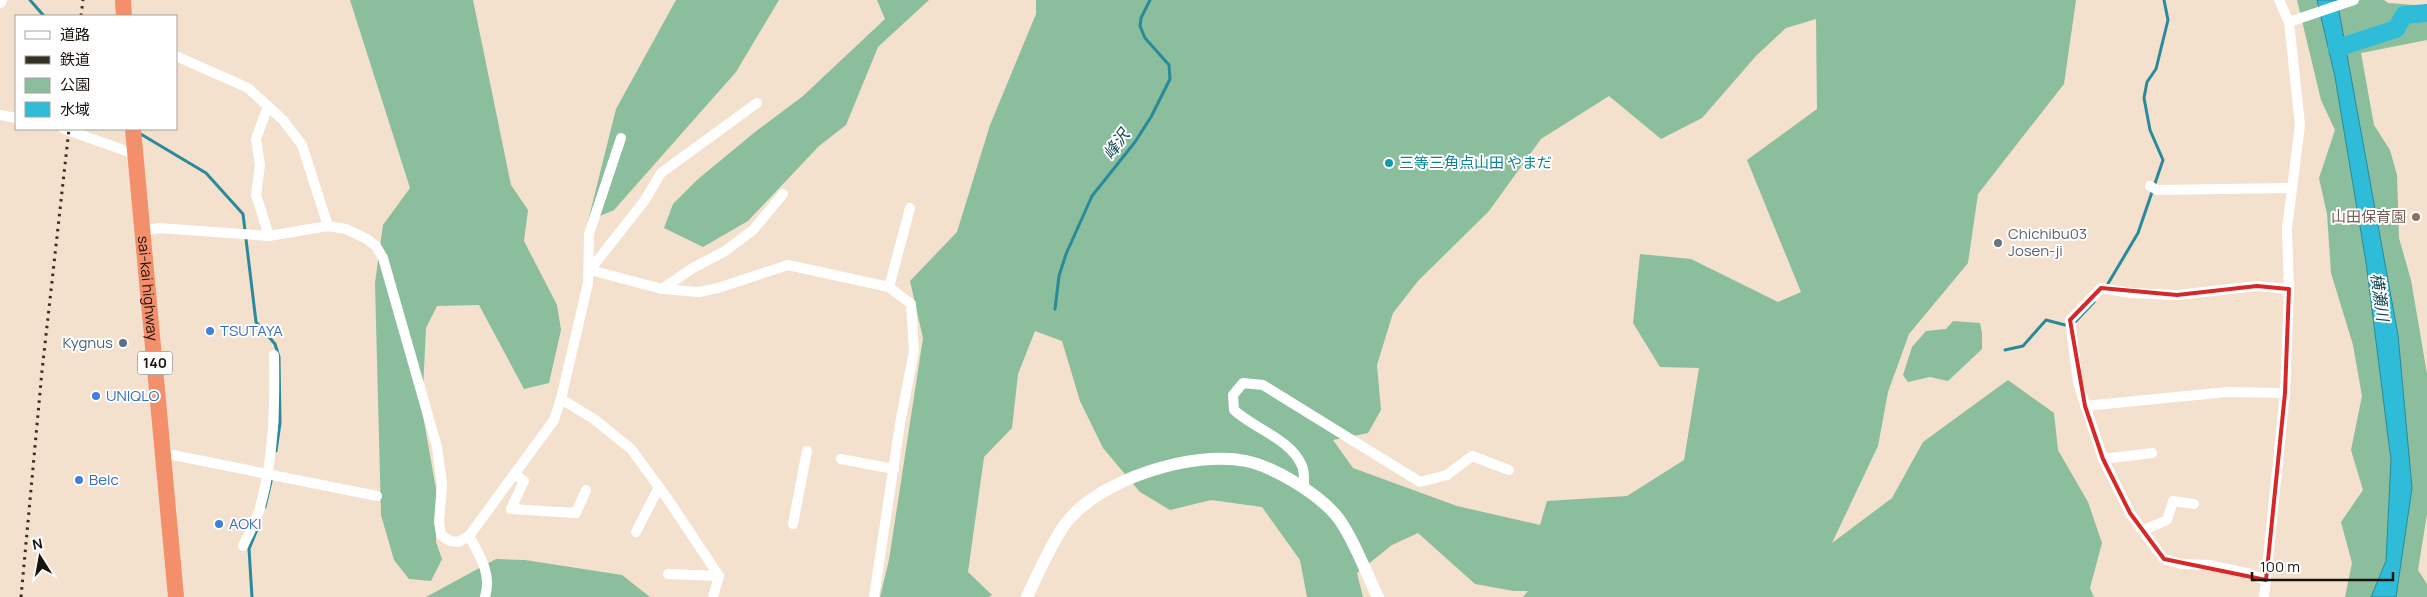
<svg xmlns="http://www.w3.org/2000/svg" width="2427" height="597" viewBox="0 0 2427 597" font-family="Manrope,'Noto Sans JP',sans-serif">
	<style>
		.green { fill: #8bbe9c; fill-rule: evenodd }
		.water { fill: #2fbcd8; stroke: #298a9b }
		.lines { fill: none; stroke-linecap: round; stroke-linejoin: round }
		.stream { stroke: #298a9b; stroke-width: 3 }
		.river { stroke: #2fbcd8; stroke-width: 18 }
		.minor { stroke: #fff; stroke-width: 10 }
		.tertiary { stroke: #fff; stroke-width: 12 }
		.trunk { stroke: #f48f6b; stroke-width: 16 }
		.rail { stroke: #352e25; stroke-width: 3; stroke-dasharray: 2.5 5; stroke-linecap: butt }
		.marked { fill: none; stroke: #d62828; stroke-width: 4; stroke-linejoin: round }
		.culture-dot { fill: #0f9aa8; stroke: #fff; stroke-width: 2 }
		.education-dot { fill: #8d6e63; stroke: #fff; stroke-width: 2 }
		.worship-dot { fill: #6b7280; stroke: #fff; stroke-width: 2 }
		.shop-dot { fill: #3f7fe0; stroke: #fff; stroke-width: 2 }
		.service-dot { fill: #5c6f8a; stroke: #fff; stroke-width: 2 }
		.labels { text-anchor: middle; stroke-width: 4; stroke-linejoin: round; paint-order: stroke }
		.shield { fill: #fff; stroke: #5f5a56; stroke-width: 1 }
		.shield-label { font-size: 14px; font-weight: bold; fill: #1a140d }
		.culture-label { font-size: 15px; fill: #0d838f; stroke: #fff; text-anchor: start }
		.education-label { font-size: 15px; fill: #785e54; stroke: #fff; text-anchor: end }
		.worship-label { font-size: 15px; fill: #5b616d; stroke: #fff; text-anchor: start }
		.street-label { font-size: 15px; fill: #1a140d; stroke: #fff }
		.shop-label { font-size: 15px; fill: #366cbe; stroke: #fff; text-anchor: start }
		.service-label { font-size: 15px; fill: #4e5e75; stroke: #fff; text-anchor: end }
		.water-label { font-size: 16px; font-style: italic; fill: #114a56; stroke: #fff }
	</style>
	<rect width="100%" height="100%" fill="#f3e0cd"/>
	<g class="green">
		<path d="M350 0H473L511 185 528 210 524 241 557 305 561 330 549 383 524 389 479 305 437 306 426 328 422 410 436 489V542L442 559 431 581 409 579 394 560 381 515 375 283 383 225 410 188Z"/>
		<path d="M676 0H779L736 72 614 210 588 221 616 109Z"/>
		<path d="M877 0H929L878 47 846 125 819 146 748 221 703 247 664 228 673 204 697 180 755 132 803 96 885 19Z"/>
		<path d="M1036 0H2076L2064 84 1978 194 1968 263 1909 334 1888 392 1878 446 1832 543 1892 498 1923 442 2008 380 2054 413 2058 450 2088 502 2102 543 2090 588 2094 597H1523L1528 591H1514L1475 584 1418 533 1392 545 1357 573 1363 597H1307L1300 560 1262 507 1211 500 1170 510 1140 492 1103 448 1080 401 1062 341 1035 331 1018 374 1012 428 984 457 968 572 992 595 989 597H880L889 560 923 338 910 281 957 232 990 125 1036 14ZM1816 19 1817 109 1747 160 1801 292 1778 302 1691 259 1640 254 1633 323 1660 367 1699 368 1684 460 1627 496 1547 501 1540 525 1457 506 1353 468 1333 440 1368 433 1381 410 1377 365 1393 313 1418 281 1489 211 1541 139 1609 96 1661 139 1702 118 1756 56 1786 28Z"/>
		<path d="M2297 0H2384L2388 3 2427 6V40L2361 53 2374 125 2390 150 2397 175 2399 238 2411 280 2427 374V514L2418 570 2427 584V597H2345L2352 563 2341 522 2363 490 2351 450 2362 396 2353 345 2331 273 2327 214 2319 178 2335 130 2321 100Z"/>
		<path d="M1953 321 1980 323 1982 333V349L1948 381 1930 377 1908 382 1903 375 1912 347 1926 331 1946 329Z"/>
		<path d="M496 559 525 560 622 575 650 597H426Z"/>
	</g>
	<path class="water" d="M2317 0H2337L2398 335 2412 488 2396 597H2371L2386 561 2391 460 2366 262 2335 77Z"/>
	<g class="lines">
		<g class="stream">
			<path d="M30 0 44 16"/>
			<path d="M139 133 206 173 243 214 256 322 275 344 279 357 280 423 276 451"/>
			<path d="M2106 287 2138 233 2163 160 2150 130 2144 98 2147 82 2156 69 2168 20 2164 0"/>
			<path d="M1055 309 1059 276 1066 254 1092 196 1135 142 1151 117 1170 79 1169 65 1145 38 1140 26 1141 18 1150 0"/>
			<path d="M2005 350 2023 346 2046 320 2065 325 2076 321 2094 302"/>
			<path d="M265 507 272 477"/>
			<path d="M252 597 249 549 260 522"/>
		</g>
		<path class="river" d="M2337 48 2396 29 2404 15 2427 13"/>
		<g class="minor">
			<path d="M2289 22 2354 0"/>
			<path d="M176 56 248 88 283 120 302 145 328 226"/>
			<path d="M268 106 256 139 260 165 256 195 269 236"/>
			<path d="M0 115 16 118"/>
			<path d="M64 129 135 154"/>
			<path d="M2150 186 2157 190 2291 188"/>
			<path d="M143 231 159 228 269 236 328 226 346 229 367 239 376 246 383 258 437 447 442 484 439 522 441 535 450 541 458 542 469 536 554 420 561 399 588 283 589 234 621 138"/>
			<path d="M590 270 662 289 699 292 718 288 788 265 889 287 911 304 914 351 900 424 874 597"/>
			<path d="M590 270 645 200 661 173 757 103"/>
			<path d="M889 287 910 208"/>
			<path d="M662 289 693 268 725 251 753 230 783 194"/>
			<path d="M561 399 594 419 631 449 667 498 719 576 713 597"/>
			<path d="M2085 406 2227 392 2285 393"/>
			<path d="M163 453 377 496"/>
			<path d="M841 459 894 469"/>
			<path d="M2103 459 2152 453"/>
			<path d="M516 475 524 481 511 509 576 513 586 490"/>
			<path d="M1304 489C1304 482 1305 473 1302 466 1291 439 1256 430 1234 410L1233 395 1243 383 1263 385 1420 482 1447 475 1472 456 1509 470"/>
			<path d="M793 524 807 451"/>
			<path d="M2144 530 2167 520 2173 501 2194 504"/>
			<path d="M636 532 659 487"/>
			<path d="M469 536C480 556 492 574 485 597"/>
			<path d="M243 546C249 533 258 518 261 504 274 455 275 405 274 355"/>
			<path d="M668 574 719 576"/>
			<path d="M2266 580 2247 573 2209 565 2181 564 2164 559 2157 550 2130 513 2103 459 2078 383 2070 320 2101 288 2131 293 2177 295 2257 286 2289 289"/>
			<path d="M2264 597 2285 393 2289 289 2287 229 2300 125 2289 22 2279 0"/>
		</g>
		<g class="tertiary">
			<path d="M0 2 1 0"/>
			<path d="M1027 597C1038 574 1051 543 1066 523 1100 479 1193 450 1246 461 1274 467 1315 492 1334 513 1350 530 1367 575 1378 597"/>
		</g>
		<g class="trunk">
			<path d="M123 0 124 16"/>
			<path id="s1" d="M133 129 176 597"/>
		</g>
		<g class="rail">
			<path d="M81 16 83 0"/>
			<path d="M21 597 42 371 69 129"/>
		</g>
	</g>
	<path class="marked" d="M2257 286 2289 289 2285 393 2266 580 2164 559 2130 513 2103 459 2085 406 2070 320 2101 288 2177 295Z"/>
	<circle class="culture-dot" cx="1389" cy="163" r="5"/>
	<circle class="education-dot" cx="2416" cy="217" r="5"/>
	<circle class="worship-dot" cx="1998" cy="243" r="5"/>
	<g class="shop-dot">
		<circle cx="210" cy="331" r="5"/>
		<circle cx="96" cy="396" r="5"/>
		<circle cx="79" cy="480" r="5"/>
		<circle cx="219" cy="524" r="5"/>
	</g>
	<circle class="service-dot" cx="123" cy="343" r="5"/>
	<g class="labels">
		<rect class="shield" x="137.5" y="351.5" width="35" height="23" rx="4"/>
		<g class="shield-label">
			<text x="155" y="368">140</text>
		</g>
		<g class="culture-label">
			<text x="1399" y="168">三等三角点山田 やまだ</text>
		</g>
		<g class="education-label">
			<text x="2406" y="222">山田保育園</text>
		</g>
		<g class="worship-label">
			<text x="2008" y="239">Chichibu03<tspan x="2008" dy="17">Josen-ji</tspan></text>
		</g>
		<g class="street-label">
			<text dy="5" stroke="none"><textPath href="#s1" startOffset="160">sai-kai highway</textPath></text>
		</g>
		<g class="shop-label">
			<text x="220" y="336">TSUTAYA</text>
			<text x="106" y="401">UNIQLO</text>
			<text x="89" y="485">Belc</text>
			<text x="229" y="529">AOKI</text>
		</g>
		<g class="service-label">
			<text x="113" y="348">Kygnus</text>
		</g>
		<g class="water-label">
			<text transform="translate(1116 144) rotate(-54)" y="6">峰沢</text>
			<text transform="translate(2380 297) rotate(82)" y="6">横瀬川</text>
		</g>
	</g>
	<rect x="15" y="15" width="162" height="115" fill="#ffffff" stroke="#a3a19e"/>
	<rect x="25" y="31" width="25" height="8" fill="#ffffff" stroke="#a3a19e"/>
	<text x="60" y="40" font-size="15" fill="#1a140d">道路</text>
	<rect x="25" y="56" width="25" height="8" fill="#352e25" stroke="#a3a19e"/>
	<text x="60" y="65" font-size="15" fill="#1a140d">鉄道</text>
	<rect x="25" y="78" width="25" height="15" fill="#8bbe9c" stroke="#a3a19e"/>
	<text x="60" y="90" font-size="15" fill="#1a140d">公園</text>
	<rect x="25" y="102" width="25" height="15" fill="#2fbcd8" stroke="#a3a19e"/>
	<text x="60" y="115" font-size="15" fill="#1a140d">水域</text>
	<g transform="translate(40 557) rotate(349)" stroke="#ffffff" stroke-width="4" paint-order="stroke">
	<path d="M0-4L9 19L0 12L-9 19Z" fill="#1a140d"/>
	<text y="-8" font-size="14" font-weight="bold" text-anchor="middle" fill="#1a140d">N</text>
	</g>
	<path d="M2252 572v8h141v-8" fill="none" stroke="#1a140d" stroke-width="2.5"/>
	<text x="2260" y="572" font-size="15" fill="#1a140d" stroke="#ffffff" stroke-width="4" paint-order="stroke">100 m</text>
</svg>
